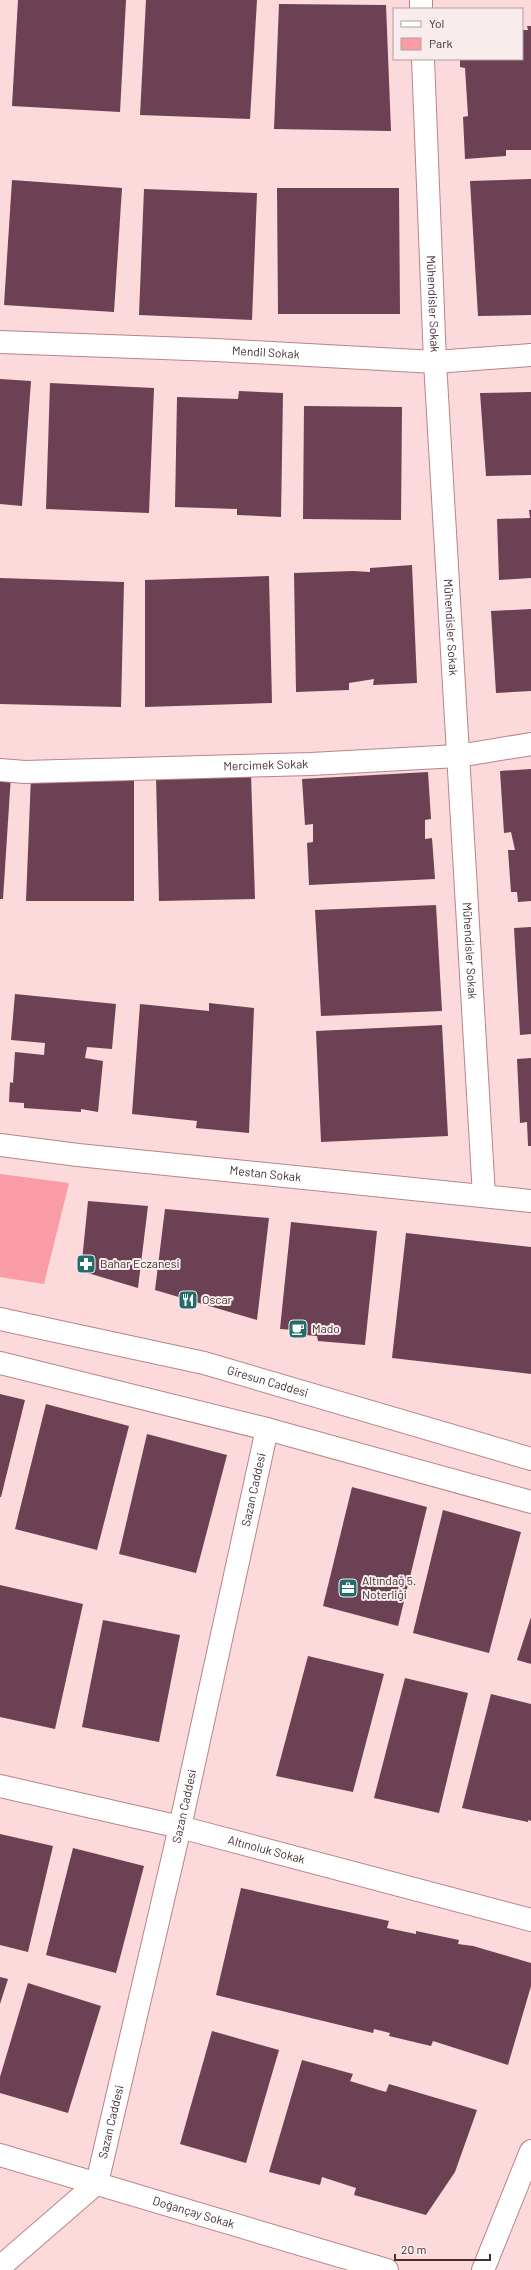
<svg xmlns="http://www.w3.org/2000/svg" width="531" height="2270" viewBox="0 0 531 2270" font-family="Barlow,sans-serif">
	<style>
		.green { fill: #f99ca5 }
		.building { fill: #6c4153 }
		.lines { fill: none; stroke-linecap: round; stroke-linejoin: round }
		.minor-casing { stroke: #b98488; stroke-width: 24 }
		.secondary-casing { stroke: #b98488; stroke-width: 24 }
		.minor { stroke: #fff; stroke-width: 22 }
		.secondary { stroke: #fff; stroke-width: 22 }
		.labels { text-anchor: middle; stroke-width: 4; stroke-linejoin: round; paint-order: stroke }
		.street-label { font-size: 12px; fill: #442e30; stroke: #f8eced }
		.poi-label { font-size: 12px; fill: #442e30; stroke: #f8eced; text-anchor: start }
	</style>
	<rect width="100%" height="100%" fill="#fcd9db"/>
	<path class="green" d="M0 1174 69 1183 44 1284 0 1277Z"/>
	<g class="building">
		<path d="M18 0H126L120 112 12 106Z"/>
		<path d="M146 0H257L250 119 140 115Z"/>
		<path d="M279 4 386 5 391 131 274 129Z"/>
		<path d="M527 26H531V150H506V156L465 159 463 117 468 116 465 68 460 67V59H522V30H528Z"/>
		<path d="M531 179V315L478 316 470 181Z"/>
		<path d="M12 180 122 188 114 312 4 305Z"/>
		<path d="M277 188H399L400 314H278Z"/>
		<path d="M144 189 257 193 252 320 139 315Z"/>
		<path d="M0 379 31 381 22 506 0 504Z"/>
		<path d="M50 383 154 388 149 513 46 509Z"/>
		<path d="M239 391 283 393 281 517 237 515V509L175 507 177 397 238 399Z"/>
		<path d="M531 392V475L486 476 480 393Z"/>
		<path d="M304 406 402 407 401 520 303 519Z"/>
		<path d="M529 510H531V578L499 580 497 519 530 518Z"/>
		<path d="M412 565 417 683 373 685 374 679 349 683V690L296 692 294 573 353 571 370 572V568Z"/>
		<path d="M269 576 272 703 145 707V580Z"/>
		<path d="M0 578 124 582 121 707 0 704Z"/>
		<path d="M531 609V691L496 693 491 611Z"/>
		<path d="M531 769V901L518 902 517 892H511L508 850H515L511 832 504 833 500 771Z"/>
		<path d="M428 772 431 819 425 820V839L432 838 435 879 309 885 307 843 313 842V824L305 825 302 779Z"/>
		<path d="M0 775H11L3 899H0Z"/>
		<path d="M251 775 255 899 159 901 156 777Z"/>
		<path d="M31 776 134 778V901H26Z"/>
		<path d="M436 905 442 1011 321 1016 315 910Z"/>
		<path d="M531 927V1034L520 1035 514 928Z"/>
		<path d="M15 994 116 1004 112 1049 87 1047 85 1058 103 1061 98 1112 81 1109V1112L24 1108V1103L9 1102 10 1082 13 1083 15 1052 44 1055 45 1043 11 1040Z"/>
		<path d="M209 1003 254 1008 249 1133 196 1128 197 1121 132 1114 140 1004 209 1011Z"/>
		<path d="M442 1025 448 1136 321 1142 316 1031Z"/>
		<path d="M531 1058V1146H528L527 1122 520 1123 517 1059Z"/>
		<path d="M88 1201 148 1206 138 1288 81 1271Z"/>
		<path d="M165 1209 269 1218 257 1320 155 1290Z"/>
		<path d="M291 1222 377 1231 365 1345 318 1341 317 1336 294 1334 295 1330 280 1329Z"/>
		<path d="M406 1233 531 1247V1374L392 1358Z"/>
		<path d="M0 1394 25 1400 1 1497H0Z"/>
		<path d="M46 1404 129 1426 97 1550 15 1529Z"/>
		<path d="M147 1434 227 1455 196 1573 119 1554Z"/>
		<path d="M352 1487 427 1507 398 1626 323 1606Z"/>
		<path d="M443 1510 521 1532 489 1653 413 1633Z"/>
		<path d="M0 1585 83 1604 55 1729 0 1717Z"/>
		<path d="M531 1617V1664L517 1660Z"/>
		<path d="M103 1620 180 1635 159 1742 82 1727Z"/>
		<path d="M308 1656 384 1674 353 1792 276 1776Z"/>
		<path d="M405 1678 468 1693 439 1813 374 1798Z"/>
		<path d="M491 1694 531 1704V1821L528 1820V1822L462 1808Z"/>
		<path d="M0 1834 53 1846 28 1952 0 1945Z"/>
		<path d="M73 1848 144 1866 116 1973 46 1955Z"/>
		<path d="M241 1888 389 1921 387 1928 416 1934V1931L459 1940 458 1944 473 1946 531 1963V1986L508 2065 433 2041 431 2046 389 2036 390 2033 374 2029 373 2033 216 1995Z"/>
		<path d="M0 1977 8 1979 0 2004Z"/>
		<path d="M28 1983 101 2006 68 2113 0 2093V2077Z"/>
		<path d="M212 2031 279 2050 246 2163 180 2144Z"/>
		<path d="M302 2060 353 2074 350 2081 379 2090 386 2092 389 2084 477 2110 455 2172 426 2215 354 2195 356 2188 322 2177 320 2185 269 2172Z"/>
	</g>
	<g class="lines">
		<g class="minor-casing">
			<g id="minor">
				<path d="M421 0V9"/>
				<path id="s1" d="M423 59 435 362 484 1196"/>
				<path id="s2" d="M0 342 216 350 435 362 531 355"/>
				<path id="s3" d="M0 770 25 772 311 764 458 756 531 744"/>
				<path id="s4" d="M0 1145 78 1155 531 1201"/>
				<path id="s5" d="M0 1786 180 1827 531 1920"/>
				<path id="s6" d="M0 2155 387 2270"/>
				<path id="s7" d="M0 2267 97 2183 180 1827 267 1429"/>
				<path d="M483 2270 531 2151"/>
			</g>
		</g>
		<g class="secondary-casing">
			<g id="secondary">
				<path id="s8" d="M0 1319 204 1363 531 1459"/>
				<path d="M0 1363 267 1429 531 1502"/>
			</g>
		</g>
		<use href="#minor" class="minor"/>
		<use href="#secondary" class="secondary"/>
	</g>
	<defs>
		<g id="pharmacy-square" transform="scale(1)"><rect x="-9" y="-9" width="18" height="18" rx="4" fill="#226d6c" stroke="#f8eced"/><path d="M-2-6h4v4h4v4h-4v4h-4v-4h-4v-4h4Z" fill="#fff"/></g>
		<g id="restaurant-square" transform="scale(1)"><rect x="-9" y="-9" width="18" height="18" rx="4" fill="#226d6c" stroke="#f8eced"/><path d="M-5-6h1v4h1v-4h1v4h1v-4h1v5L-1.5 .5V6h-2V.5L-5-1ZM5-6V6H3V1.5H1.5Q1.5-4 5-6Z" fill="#fff"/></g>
		<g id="cafe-square" transform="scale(1)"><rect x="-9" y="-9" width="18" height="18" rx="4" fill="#226d6c" stroke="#f8eced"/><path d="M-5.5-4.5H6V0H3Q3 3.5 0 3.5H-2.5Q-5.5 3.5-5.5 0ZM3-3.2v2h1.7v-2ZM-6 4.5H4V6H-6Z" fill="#fff"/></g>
		<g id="office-square" transform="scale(1)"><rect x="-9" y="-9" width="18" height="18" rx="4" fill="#226d6c" stroke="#f8eced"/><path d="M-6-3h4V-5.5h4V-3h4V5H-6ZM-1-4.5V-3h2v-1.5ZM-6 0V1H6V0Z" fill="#fff"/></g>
	</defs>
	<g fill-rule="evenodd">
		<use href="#pharmacy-square" x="86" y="1264"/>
		<use href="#restaurant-square" x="188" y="1300"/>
		<use href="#cafe-square" x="298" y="1329"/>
		<use href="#office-square" x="348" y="1588"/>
	</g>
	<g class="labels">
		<g class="street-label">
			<text dy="4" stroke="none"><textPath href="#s1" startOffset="245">Mühendisler Sokak</textPath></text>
			<text dy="4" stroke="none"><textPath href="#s2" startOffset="266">Mendil Sokak</textPath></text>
			<text dy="4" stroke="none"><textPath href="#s1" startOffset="569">Mühendisler Sokak</textPath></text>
			<text dy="4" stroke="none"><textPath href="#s3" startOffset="266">Mercimek Sokak</textPath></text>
			<text dy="4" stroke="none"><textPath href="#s1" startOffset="893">Mühendisler Sokak</textPath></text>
			<text dy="4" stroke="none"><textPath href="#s4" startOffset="267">Mestan Sokak</textPath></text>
			<text dy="4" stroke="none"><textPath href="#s8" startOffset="275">Giresun Caddesi</textPath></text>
			<text dy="4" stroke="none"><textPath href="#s7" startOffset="839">Sazan Caddesi</textPath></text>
			<text dy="4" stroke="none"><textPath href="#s7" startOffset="515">Sazan Caddesi</textPath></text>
			<text dy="4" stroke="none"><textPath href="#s5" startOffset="274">Altınoluk Sokak</textPath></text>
			<text dy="4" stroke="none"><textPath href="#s7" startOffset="191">Sazan Caddesi</textPath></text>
			<text dy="4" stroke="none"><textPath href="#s6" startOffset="202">Doğançay Sokak</textPath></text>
		</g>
		<g class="poi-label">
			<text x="100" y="1268">Bahar Eczanesi</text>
			<text x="202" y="1304">Oscar</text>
			<text x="312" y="1333">Mado</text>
			<text x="362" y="1585">Altındağ 5.<tspan x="362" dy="14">Noterliği</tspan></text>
		</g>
	</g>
	<rect x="393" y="8" width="130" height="52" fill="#f8eced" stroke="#b0a0a1"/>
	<rect x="401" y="21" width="20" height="6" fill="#ffffff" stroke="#b0a0a1"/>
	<text x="429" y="28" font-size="12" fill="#442e30">Yol</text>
	<rect x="401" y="38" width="20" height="12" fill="#f99ca5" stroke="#b0a0a1"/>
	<text x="429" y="48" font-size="12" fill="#442e30">Park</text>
	<path d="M395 2254v6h95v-6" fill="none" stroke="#442e30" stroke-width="2"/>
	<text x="401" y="2254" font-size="12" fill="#442e30" stroke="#f8eced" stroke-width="3" paint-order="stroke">20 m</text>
</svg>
